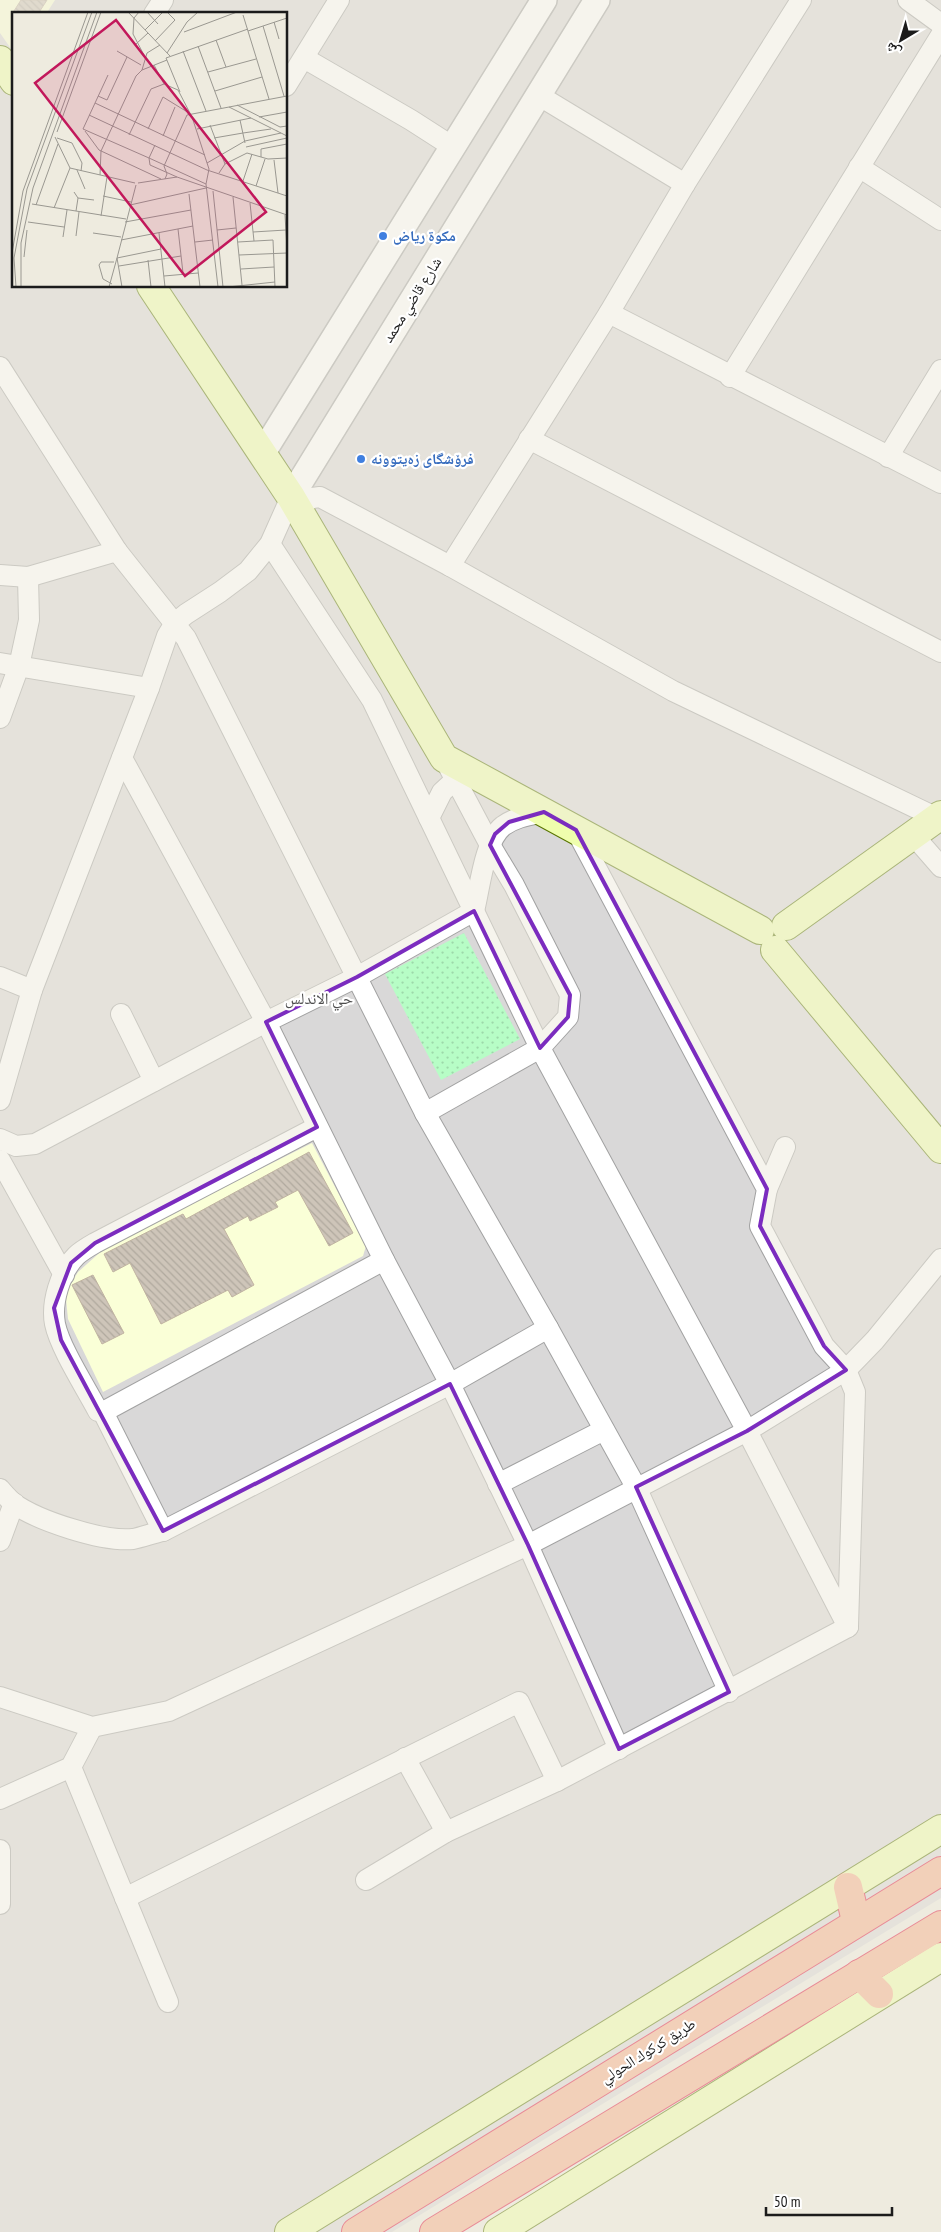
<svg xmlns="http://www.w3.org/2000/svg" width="941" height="2232" viewBox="0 0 941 2232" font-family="'PT Sans Narrow','Noto Naskh Arabic',sans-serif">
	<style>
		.residential { fill: #d9d8d8; fill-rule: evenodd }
		.education { fill: #faffd7 }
		.park { fill: url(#park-dots) }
		.building { fill: url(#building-back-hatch); stroke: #c0b3a1 }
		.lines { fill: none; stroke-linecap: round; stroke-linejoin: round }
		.minor-casing { stroke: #a2a2a2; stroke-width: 22 }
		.tertiary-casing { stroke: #a2a2a2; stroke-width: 28 }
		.secondary-casing { stroke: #587400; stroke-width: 30 }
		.trunk-casing { stroke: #e11741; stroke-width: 30 }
		.minor { stroke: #fff; stroke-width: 20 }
		.tertiary { stroke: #fff; stroke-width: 25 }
		.secondary { stroke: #effead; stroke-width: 28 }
		.trunk { stroke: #f6b08c; stroke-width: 28 }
		.marked { fill: none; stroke: #7b2cbf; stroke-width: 4; stroke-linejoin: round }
		.shop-dot { fill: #3f7fe0; stroke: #fff; stroke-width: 2 }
		.labels { text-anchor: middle; stroke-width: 4.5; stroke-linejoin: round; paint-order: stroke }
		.shop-label { font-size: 15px; font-weight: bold; fill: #366cbe; stroke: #fff; text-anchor: start }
		.street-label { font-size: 15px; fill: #1b1b1b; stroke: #fff }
		.neighbourhood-label { font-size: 16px; fill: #4e4e4e; stroke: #fff }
		.inset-road { fill: none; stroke: #9a9891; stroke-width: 1 }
		.view { fill: #c2185b; fill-opacity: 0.15; stroke: #c2185b; stroke-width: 2.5 }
		.inset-edge { fill: none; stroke: #1b1b1b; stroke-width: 2.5 }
	</style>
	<defs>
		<pattern id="park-dots" width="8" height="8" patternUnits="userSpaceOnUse" patternTransform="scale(1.25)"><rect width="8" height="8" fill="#b7fdc6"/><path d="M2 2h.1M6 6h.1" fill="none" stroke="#9dd8aa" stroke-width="1.8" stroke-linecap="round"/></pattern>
		<pattern id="building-back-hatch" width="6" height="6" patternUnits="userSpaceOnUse" patternTransform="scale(1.25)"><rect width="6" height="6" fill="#cec5b9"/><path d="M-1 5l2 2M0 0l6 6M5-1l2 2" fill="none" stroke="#b0a99e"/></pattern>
	</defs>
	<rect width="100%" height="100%" fill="#eeebdf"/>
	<path class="residential" d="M0 0H941V1898L392 2232H0ZM14 14H286V286H14Z"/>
	<g class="education">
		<path d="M0 0H55L46 14H14V53L0 33Z"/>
		<path d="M312 1143 366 1246 363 1256 103 1392 68 1319 66 1299 67 1290 78 1272 106 1247Z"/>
	</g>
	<path class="park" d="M464 933 520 1039 441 1080 385 974Z"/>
	<g class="building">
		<path d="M21 0H47L38 14H12Z"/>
		<path d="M309 1152 353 1233 329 1246 298 1190 275 1202 278 1207 250 1221 248 1216 224 1229 254 1285 232 1297 228 1290 161 1324 130 1263 113 1272 104 1254 183 1214 186 1219Z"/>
		<path d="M93 1275 124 1333 102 1344 72 1285Z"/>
	</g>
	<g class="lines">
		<g class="minor-casing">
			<g id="minor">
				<path d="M908 0 941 24"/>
				<path d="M154 14 163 0"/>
				<path d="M304 58 411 120 453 147"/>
				<path d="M286 86 339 0"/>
				<path d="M538 95 685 184"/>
				<path d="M859 167 941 220"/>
				<path d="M609 313 941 483"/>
				<path d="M0 367 117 551 186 638 425 1113 548 1328 636 1487 729 1692"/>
				<path d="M730 377 941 35"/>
				<path d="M529 439 941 652"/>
				<path d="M888 457 941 370"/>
				<path d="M297 508 312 498 320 497 450 566 673 691 937 818"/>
				<path d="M270 544 372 700 540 1048 425 1113"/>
				<path d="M450 566 609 313 685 184 801 0"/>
				<path d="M0 575 28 577 117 551"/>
				<path d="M0 663 149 688"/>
				<path d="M0 718 19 666 29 620 28 577"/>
				<path d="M122 758 266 1022 384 1260 450 1384 528 1545 619 1749"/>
				<path d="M444 758 490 845 514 885 570 995 568 1017 540 1048 747 1431 848 1627"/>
				<path d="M429 818 442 792 455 780"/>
				<path d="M576 830 767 1189 760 1226 824 1346 846 1370 855 1392 848 1626"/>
				<path d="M914 836 941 867"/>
				<path d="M0 977 32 990"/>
				<path d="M121 1014 154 1081"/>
				<path d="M0 1100 32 990 149 688 167 636 175 623 186 614 220 592 248 571 270 544 291 497"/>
				<path d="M317 1127 95 1243C88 1247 81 1251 76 1256 60 1272 51 1303 55 1324 60 1348 86 1388 98 1411L103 1412 384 1260"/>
				<path d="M0 1139 16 1146 35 1144 266 1022 357 977 474 911C480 888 484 841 503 826 515 817 530 815 544 812"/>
				<path d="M0 1160 64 1275"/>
				<path d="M767 1189 785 1147"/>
				<path d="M103 1412 163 1531"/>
				<path d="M498 1484 604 1430"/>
				<path d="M0 1489C4 1494 9 1499 13 1503 38 1521 103 1542 133 1539 143 1537 153 1533 163 1531L450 1384 548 1328"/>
				<path d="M0 1541 14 1503"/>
				<path d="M0 1697 92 1727 169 1711 528 1545 747 1431 846 1370 875 1340 941 1259"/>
				<path d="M405 1758 446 1832"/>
				<path d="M71 1767 168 2002"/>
				<path d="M0 1799 71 1767 92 1727"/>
				<path d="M0 1850V1904"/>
				<path d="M366 1880 446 1832 557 1781 848 1627"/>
				<path d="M125 1898 519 1702 557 1781"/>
			</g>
		</g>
		<g class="tertiary-casing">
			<g id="tertiary">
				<path d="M262 454 544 0"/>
				<path d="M291 497 597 0"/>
			</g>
		</g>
		<g class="secondary-casing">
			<g id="secondary">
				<path d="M0 60 14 81"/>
				<path d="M151 286 291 497 444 758 760 930"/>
				<path d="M786 926 941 815"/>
				<path d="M775 950 941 1149"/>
				<path d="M289 2232 941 1829"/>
				<path d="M498 2232 941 1957"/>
			</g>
		</g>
		<g class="trunk-casing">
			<g id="trunk">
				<path d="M848 1887 856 1921"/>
				<path d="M859 1974 879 1994"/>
				<path d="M356 2232 941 1871"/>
				<path d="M434 2232 941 1925"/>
			</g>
		</g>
		<use href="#minor" class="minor"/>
		<use href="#tertiary" class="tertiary"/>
		<use href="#secondary" class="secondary"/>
		<use href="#trunk" class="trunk"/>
	</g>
	<path d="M0 0H941V2232H0ZM544 812 576 830 767 1189 760 1226 824 1346 846 1370 747 1431 636 1487 729 1692 619 1749 528 1545 450 1384 163 1531 61 1340 54 1308 71 1263 95 1243 317 1127 266 1022 357 977 474 911 540 1048 568 1017 570 995 490 845 495 834 509 822Z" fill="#eeebdf" fill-opacity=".55" fill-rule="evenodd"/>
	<path class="marked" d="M544 812 576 830 767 1189 760 1226 824 1346 846 1370 747 1431 636 1487 729 1692 619 1749 528 1545 450 1384 163 1531 61 1340 54 1308 71 1263 95 1243 317 1127 266 1022 357 977 474 911 540 1048 568 1017 570 995 490 845 495 834 509 822Z"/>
	<g class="shop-dot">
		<circle cx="383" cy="236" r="5"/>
		<circle cx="361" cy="459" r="5"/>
	</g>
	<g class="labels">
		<g class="shop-label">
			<text x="393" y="241">مكوة رياض</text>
			<text x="371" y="464">فرۆشگای زەیتوونە</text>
		</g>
		<g class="street-label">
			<text transform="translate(412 300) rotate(-58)" y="5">شارع قاضي محمد</text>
			<text transform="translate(648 2051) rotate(-32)" y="5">طريق كركوك الحولي</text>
		</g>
		<g class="neighbourhood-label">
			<text x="319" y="1004">حي الاندلس</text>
		</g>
	</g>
	<g transform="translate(12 12)">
		<rect width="275" height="275" fill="#eeebdf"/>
		<path class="inset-road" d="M116 0 158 44M127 0 122 6 121 22 133 45M135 0 146 12M231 3 257 87M262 10 267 27M251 14 272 84M133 18 151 0M236 19 275 6M172 20 225 0M204 28 214 55M143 29 163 8 155 0M124 32 136 21M186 34 209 96M105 39 129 53M171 39 194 99M155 41 175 10 186 0M142 53 152 72M130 58 135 41 148 33M196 60 244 47M203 79 250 65M168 80 154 46 236 17M86 84 95 88 115 45M83 91 193 143M225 93 268 115 275 114M217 95 275 124M77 103 195 158 275 184M247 105 275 100M228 108 233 131M198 113 213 152M71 117 137 146 138 153 165 165M71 117 96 63M136 117 151 85 177 101M185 117 239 106M73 119 87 138 149 167M45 120 89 0M231 121 259 117M117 123 139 77 152 72 166 78 180 105 197 157 194 172 206 275M151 124 163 95M43 125 58 156 123 171M45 126 60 131 70 151 69 159M202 126 231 121M143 133 137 146 194 172M234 135 275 126M249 145V137L275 132M262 148 266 181M195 151 233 129 269 121M65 158 73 177M207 161 213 152 235 141 256 147 275 146M88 163 89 139 124 64 130 58 155 48M153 167 155 162 152 154 175 103 275 84M231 169 240 142M126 171 165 165 275 203M244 174 253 147M201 179 211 275M62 180 66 186 64 199M177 182 188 275M91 184 119 190M221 185 230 273M66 186 82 188M238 191 242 229M20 192 114 207M24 193 46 132M118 193 194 176M42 196 58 156M273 203 275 237M89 204 95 165M16 210 52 215M113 210 179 198M166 217 171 261M205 218 224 216M241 220 274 218M81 221 109 225M147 221 153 275M64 224 67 200M51 225 55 198M109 228 181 214M183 230 201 228M226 230 261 228 263 275M0 241 11 179 76 0M227 243 275 241M12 245 15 218M136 248 139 275M107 254 169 244M229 257 262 255M152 264 186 261M100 272 91 267 87 253 89 250H102M4 275 2 246 15 177 80 0M9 275V231L21 176 85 0M97 275 105 246 149 237M110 275 105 246 124 173M216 275 263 270"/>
		<path class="view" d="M104 8 254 200 173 264 23 71Z"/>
		<rect width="275" height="275" class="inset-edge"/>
	</g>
	<g transform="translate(901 40) rotate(218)" stroke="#ffffff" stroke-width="4" paint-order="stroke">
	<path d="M0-4L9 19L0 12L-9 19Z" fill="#1b1b1b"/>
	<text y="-8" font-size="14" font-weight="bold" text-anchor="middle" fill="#1b1b1b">ش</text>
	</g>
	<path d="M766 2207v8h126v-8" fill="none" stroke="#1b1b1b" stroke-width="2.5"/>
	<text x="774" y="2207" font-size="15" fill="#1b1b1b" stroke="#ffffff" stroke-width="4" paint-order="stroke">50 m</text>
</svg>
